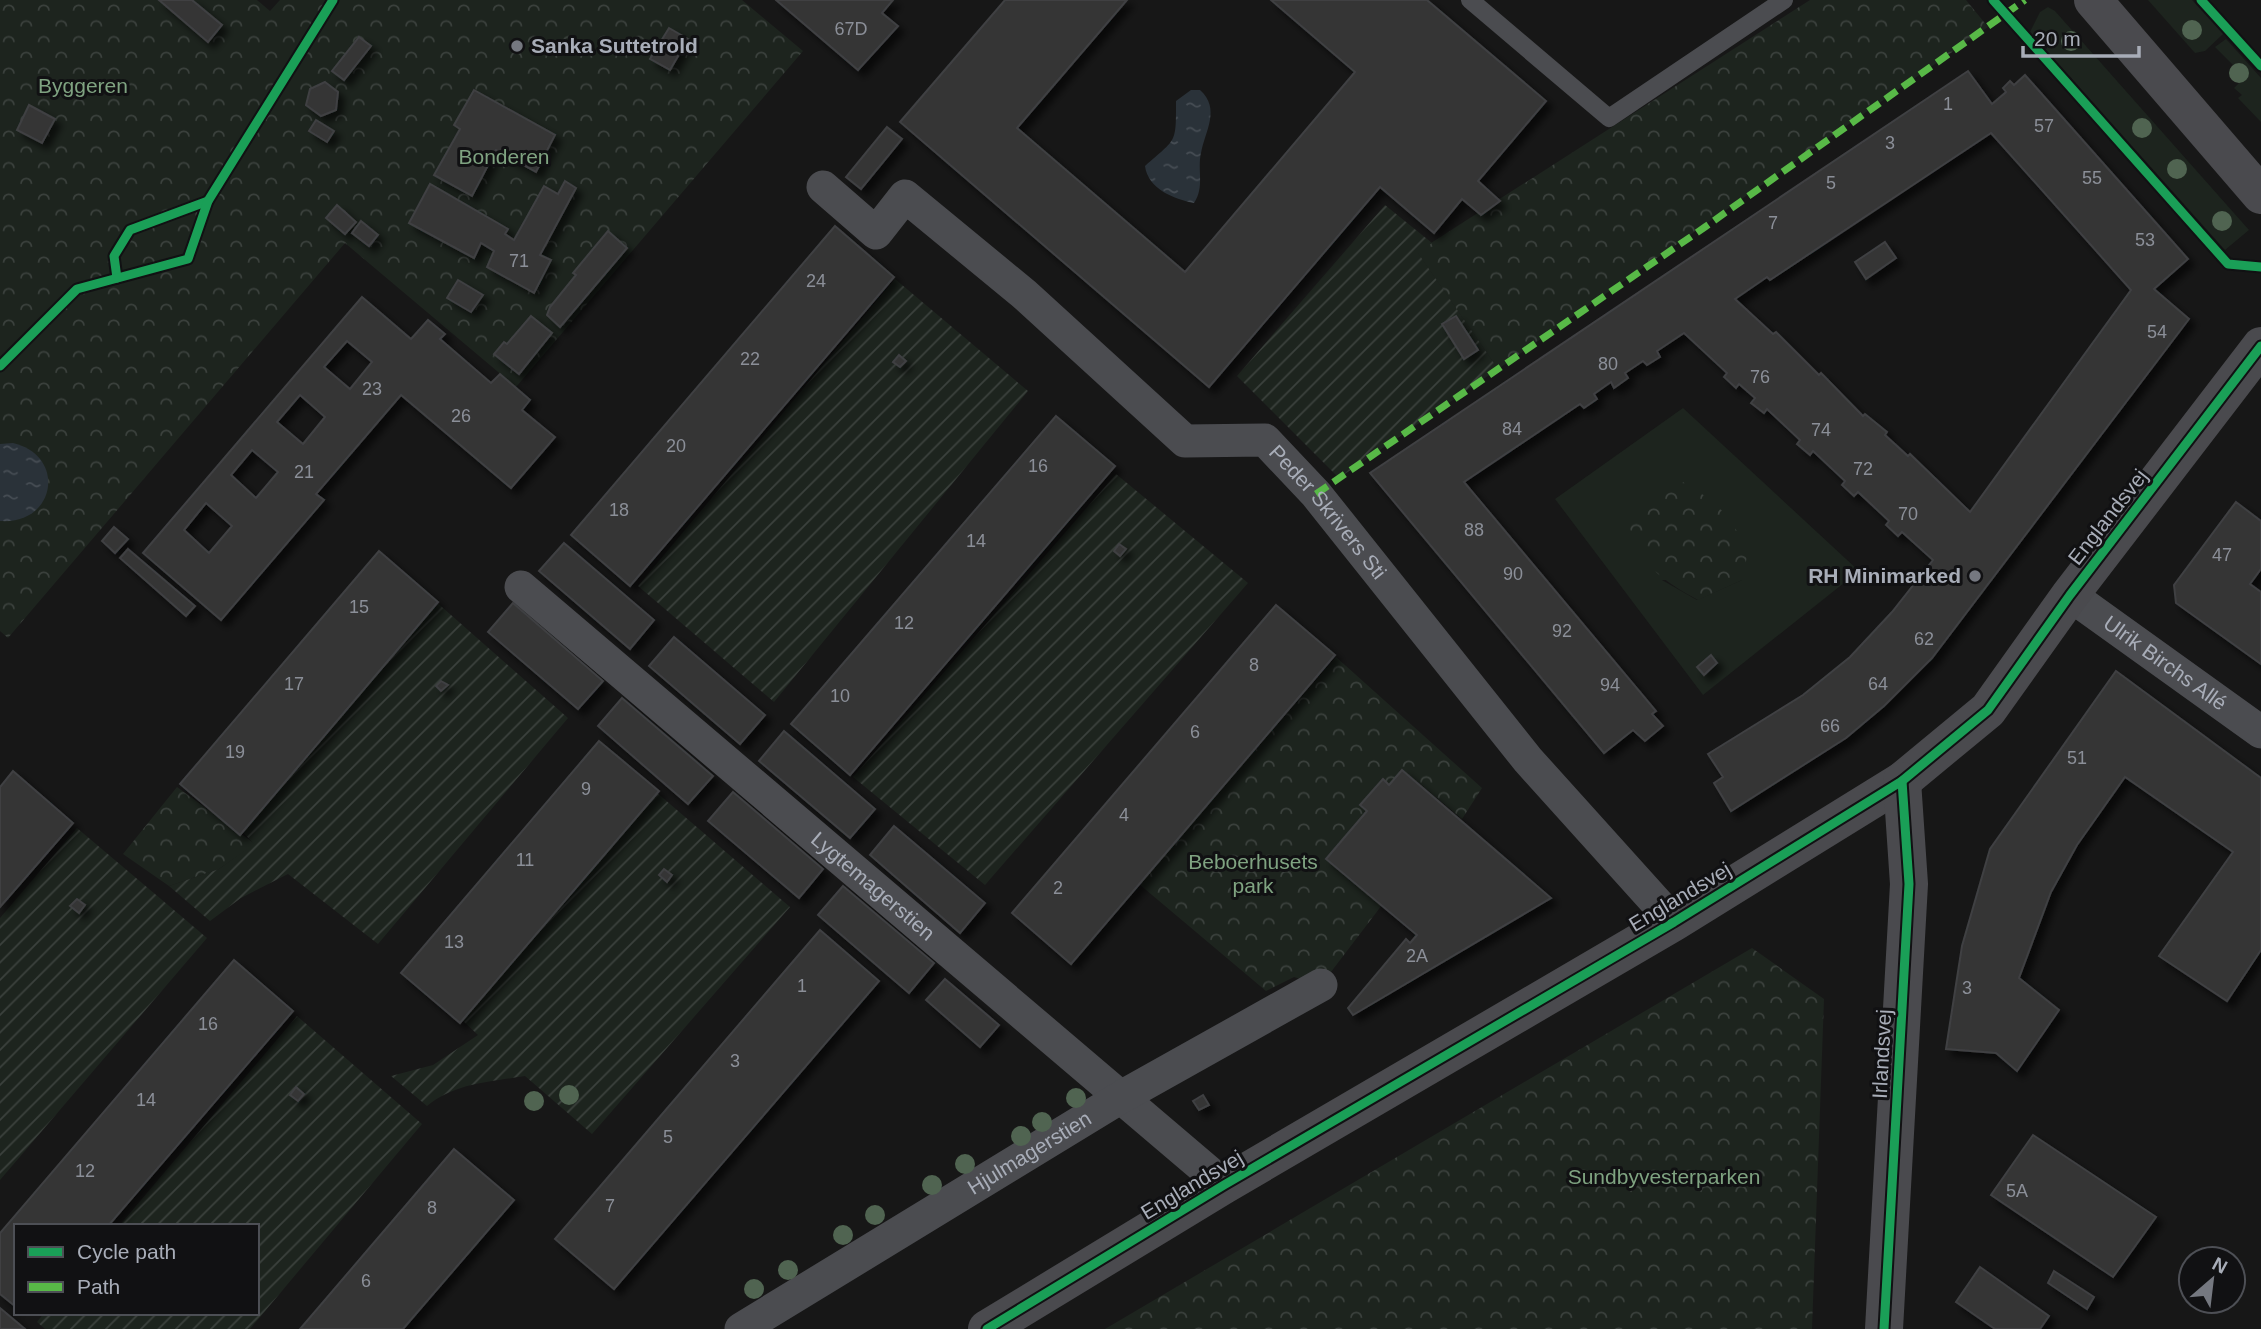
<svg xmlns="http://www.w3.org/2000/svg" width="2261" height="1329" viewBox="0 0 2261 1329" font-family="Helvetica,sans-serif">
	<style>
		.grass { fill: #1d241e; fill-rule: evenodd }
		.park { fill: url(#park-crowns) }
		.garden { fill: url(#garden-furrows) }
		.water { fill: url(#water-ripples) }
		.building { fill: #353536; stroke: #3f4043; stroke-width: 2; fill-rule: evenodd; filter: url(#shadow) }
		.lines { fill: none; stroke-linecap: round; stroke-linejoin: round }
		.lane { stroke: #4b4c50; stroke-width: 18 }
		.street { stroke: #4b4c50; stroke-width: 33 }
		.secondary { stroke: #4a4a4e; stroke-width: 38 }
		.quiet { stroke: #58b947; stroke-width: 7; stroke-dasharray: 14 7; stroke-linecap: butt }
		.cycleway-casing { stroke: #111113; stroke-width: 13 }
		.cycleway { stroke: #1a9f57; stroke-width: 9 }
		.tree { fill: #506451 }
		.poi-dot { fill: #757880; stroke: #111113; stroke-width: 2.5 }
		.labels { text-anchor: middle; stroke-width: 6; stroke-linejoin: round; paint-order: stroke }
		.number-label { font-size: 18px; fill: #8b8f98 }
		.poi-label { font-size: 21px; font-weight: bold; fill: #a8adb8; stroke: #111113; text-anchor: start }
		.park-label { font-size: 21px; fill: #7fa381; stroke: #111113 }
		.street-label { font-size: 21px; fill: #a8adb8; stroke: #111113 }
	</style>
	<defs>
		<pattern id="park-crowns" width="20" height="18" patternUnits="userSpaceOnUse" patternTransform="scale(1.75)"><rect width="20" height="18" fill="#1d241e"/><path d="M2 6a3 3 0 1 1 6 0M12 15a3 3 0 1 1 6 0" fill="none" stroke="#3b413d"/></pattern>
		<pattern id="garden-furrows" width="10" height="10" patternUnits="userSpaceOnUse" patternTransform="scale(1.75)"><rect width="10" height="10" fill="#1d241e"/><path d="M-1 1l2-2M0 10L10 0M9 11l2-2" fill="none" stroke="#3b413d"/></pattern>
		<pattern id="water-ripples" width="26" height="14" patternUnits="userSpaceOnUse" patternTransform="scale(1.75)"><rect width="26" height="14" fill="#2a3239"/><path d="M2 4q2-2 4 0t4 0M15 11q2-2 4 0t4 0" fill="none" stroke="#464d54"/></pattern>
		<filter id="shadow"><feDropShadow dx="6" dy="6" stdDeviation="3.5" flood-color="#0009"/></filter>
	</defs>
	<rect width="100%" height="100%" fill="#171717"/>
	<g class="grass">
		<path d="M2148 0H2192L2223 34 2205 51 2195 53Z"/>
		<path d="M2048 7 2055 11 2249 230 2225 250 2030 32 2040 12Z"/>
		<path d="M2226 39 2261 78V122L2238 98 2242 95 2234 88 2245 77 2215 47Z"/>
		<path d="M1683 408 1859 571 1703 695 1555 499ZM1662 580H1742L1697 600Z"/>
	</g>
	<g class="park">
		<path d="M0 0H257L270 11 280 0H742L803 51 516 387 345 243 8 638 0 631Z"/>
		<path d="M1810 0H1966L1988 27 1498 369 1417 252Z"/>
		<path d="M1683 482 1716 503 1749 547 1742 580 1698 600C1665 582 1636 563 1629 524L1652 486Z"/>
		<path d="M1336 657 1482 788 1462 819 1407 773 1332 859 1382 905 1321 985 1294 977 1266 991 1139 884Z"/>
		<path d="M177 787 255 844 219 869 169 886 123 854Z"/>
		<path d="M1752 948 1824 999 1812 1329H1105Z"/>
	</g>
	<g class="garden">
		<path d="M1385 205 1432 243 1418 253 1498 369 1339 478 1237 376Z"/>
		<path d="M895 279 1028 391 774 702 638 586Z"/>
		<path d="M1116 474 1248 583 985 885 853 777Z"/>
		<path d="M434 600 568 718 378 944 288 874 241 898 210 921 169 886 219 869 254 844 240 829Z"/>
		<path d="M656 792 790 907 592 1134 525 1076C490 1082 455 1083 427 1106L391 1076 433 1065 478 1035 462 1020Z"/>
		<path d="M77 828 207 938 0 1180V918Z"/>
		<path d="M297 1016 422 1124 250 1329H45L37 1322 44 1313H257V1226H119Z"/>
	</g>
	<g class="water">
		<path d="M1191 90H1200C1221 109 1205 131 1201 153 1197 170 1205 187 1194 203 1174 199 1148 189 1145 166 1177 138 1176 144 1176 101Z"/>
		<path d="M13 443C67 456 56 525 0 521V444Z"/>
	</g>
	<g class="building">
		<path d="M159 0H192L222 25 208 42Z"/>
		<path d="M776 0H893L882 13 898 26 858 70Z"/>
		<path d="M1005 0H1127L1017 128 1185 272 1355 72 1271 0H1427L1546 101 1478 181 1500 201 1481 215 1462 199 1434 233 1380 187 1209 387 900 122Z"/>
		<path d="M669 28 688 39 670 70 650 59Z"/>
		<path d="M359 37 371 46 344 80 332 71Z"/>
		<path d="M1968 71 1992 104 2006 92 2003 88 2010 81 2014 85 2025 75 2188 259 2154 289 2189 319 1932 658 1884 706 1846 738 1731 811 1714 783 1723 777 1708 754 1803 695 1850 657 1892 612 1933 560 1902 532 1898 536 1886 525 1889 521 1858 492 1854 496 1842 485 1845 481 1813 451 1810 455 1797 444 1800 440 1767 409 1764 413 1751 403 1755 398 1739 384 1736 388 1724 377 1727 373 1684 333 1657 351 1660 357 1647 365 1643 361 1625 373 1628 378 1614 388 1611 382 1594 394 1597 399 1584 408 1580 404 1464 482 1656 711 1652 714 1663 726 1645 741 1633 730 1604 753 1370 473ZM1991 133 2131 290 1970 512 1910 454 1908 456 1885 435 1887 432 1865 414 1863 416 1821 373 1819 375 1776 332 1773 334 1735 299 1767 277 1770 280Z"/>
		<path d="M325 82 338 92 336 110 321 116 306 105 310 89Z"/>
		<path d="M474 90 555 135 536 172 496 150 472 196 434 175 460 129 454 125Z"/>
		<path d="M29 105 55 119 42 143 17 130Z"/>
		<path d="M316 120 334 131 327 142 309 131Z"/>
		<path d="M887 127 902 139 861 189 846 177Z"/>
		<path d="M565 181 576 188 540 255 551 260 534 293 487 267 494 251 481 243 474 258 409 223 430 184 508 229 505 234 514 240 544 186 558 194Z"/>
		<path d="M337 205 356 222 345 234 326 218Z"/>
		<path d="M361 221 378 235 369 246 352 233Z"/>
		<path d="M835 226 894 277 630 586 571 535Z"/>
		<path d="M608 231 627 248 560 327 547 315 550 307 576 275 573 273Z"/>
		<path d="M1885 242 1896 258 1866 279 1855 262Z"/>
		<path d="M458 280 483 295 471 312 447 298Z"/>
		<path d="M362 297 411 339 428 320 445 334 440 339 491 383 500 374 530 400 522 410 555 437 511 488 401 395 316 494 324 500 221 620 143 553ZM347 341 372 362 350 389 324 367ZM300 395 325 417 303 444 277 422ZM252 450 278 472 256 498 231 475ZM206 503 232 526 209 553 184 530Z"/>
		<path d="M531 316 552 333 519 374 494 354 504 342 507 344Z"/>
		<path d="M1456 316 1478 350 1464 359 1442 324Z"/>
		<path d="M899 355 906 361 900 367 893 362Z"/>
		<path d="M1056 416 1115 466 850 775 791 724Z"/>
		<path d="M2236 502 2261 521V569L2250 584 2261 592V664L2176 603 2174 585Z"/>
		<path d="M114 527 128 539 115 553 102 541Z"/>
		<path d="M564 543 654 620 630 649 539 571Z"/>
		<path d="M1119 544 1126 549 1120 556 1114 551Z"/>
		<path d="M128 549 195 606 186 616 120 558Z"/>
		<path d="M379 551 438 602 240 835 180 784Z"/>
		<path d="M513 603 603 681 578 709 488 632Z"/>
		<path d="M1276 605 1335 655 1071 964 1012 913Z"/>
		<path d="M674 637 765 715 740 744 649 666Z"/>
		<path d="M1711 655 1717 663 1704 675 1697 667Z"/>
		<path d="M2116 671 2261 778V950L2227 1001 2159 956 2233 852 2125 777 2077 845 2051 892 2019 978 2059 1010 2017 1071 1996 1053 1946 1049 1962 946 1990 849Z"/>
		<path d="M441 681 448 685 441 691 436 686Z"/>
		<path d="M622 698 713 776 688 804 598 726Z"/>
		<path d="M784 731 875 809 850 838 759 761Z"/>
		<path d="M599 741 659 791 460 1023 401 973Z"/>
		<path d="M1402 770 1551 898 1353 1015 1348 1008 1406 939 1410 943 1417 935 1326 859 1367 811 1360 805 1383 779 1389 785Z"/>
		<path d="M13 771 73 823 0 907V787Z"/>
		<path d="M733 792 823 869 799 898 708 821Z"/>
		<path d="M894 826 985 903 960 933 870 855Z"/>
		<path d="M664 869 672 875 667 882 659 875Z"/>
		<path d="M843 886 934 963 909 993 818 915Z"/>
		<path d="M77 899 85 905 79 913 70 906Z"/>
		<path d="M820 930 879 981 614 1289 555 1239Z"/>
		<path d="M234 960 293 1011 108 1226H16V1307L0 1294V1233Z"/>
		<path d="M945 979 999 1025 980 1047 926 1000Z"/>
		<path d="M296 1087 304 1094 298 1101 290 1095Z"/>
		<path d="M1203 1095 1209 1105 1199 1110 1193 1101Z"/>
		<path d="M2033 1135 2156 1217 2113 1277 1991 1195Z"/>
		<path d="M454 1149 514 1200 403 1329H300Z"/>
		<path d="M1980 1267 2049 1316 2040 1329H1995L1956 1302Z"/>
		<path d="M2054 1271 2094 1297 2087 1309 2048 1283Z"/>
		<path d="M0 1308 25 1329H0Z"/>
	</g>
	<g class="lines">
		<path class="lane" d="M1470 0 1609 118 1784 0"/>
		<g class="street">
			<path id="s1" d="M823 187 876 233 905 196 1024 294 1185 441 1265 440 1316 494 1528 760 1674 922"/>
			<path id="s2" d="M521 587 1224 1185"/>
			<path id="s3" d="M2070 595 2261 732"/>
			<path id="s4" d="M741 1329 1123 1096 1321 985"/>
		</g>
		<g class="secondary">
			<path d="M2093 0 2261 195"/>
			<path d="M987 1329 1224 1185 1674 922 1902 781 1988 710 2070 595 2261 346"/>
			<path d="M1884 1329 1909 884 1902 781"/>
		</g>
		<path class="quiet" d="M1316 494 1705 227 2025 0"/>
		<g class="cycleway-casing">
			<g id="cycleway">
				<path d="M1993 0 2228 264 2261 267"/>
				<path d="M2201 0 2261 66"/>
				<path d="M117 278 114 256 130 230 208 201"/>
				<path d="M0 366 77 289 188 259 208 201 333 0"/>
				<path d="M987 1329 1224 1185 1674 922 1902 781 1988 710 2070 595 2261 346"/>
				<path d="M1884 1329 1909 884 1902 781"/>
			</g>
		</g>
		<use href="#cycleway" class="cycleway"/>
	</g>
	<g class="tree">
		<circle cx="2192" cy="30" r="10"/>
		<circle cx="2071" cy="41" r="10"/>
		<circle cx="2239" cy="73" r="10"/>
		<circle cx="2142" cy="128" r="10"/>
		<circle cx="2177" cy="169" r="10"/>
		<circle cx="2222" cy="221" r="10"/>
		<circle cx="569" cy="1095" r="10"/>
		<circle cx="1076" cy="1098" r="10"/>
		<circle cx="534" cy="1101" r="10"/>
		<circle cx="1042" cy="1122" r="10"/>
		<circle cx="1021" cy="1136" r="10"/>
		<circle cx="965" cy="1164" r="10"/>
		<circle cx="932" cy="1185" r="10"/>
		<circle cx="875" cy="1215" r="10"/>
		<circle cx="843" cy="1235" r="10"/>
		<circle cx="788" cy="1270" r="10"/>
		<circle cx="754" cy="1289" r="10"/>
	</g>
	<g class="poi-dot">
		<circle cx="517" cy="46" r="7"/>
		<circle cx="1975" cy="576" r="7"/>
	</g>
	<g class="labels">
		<g class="number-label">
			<text x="851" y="35">67D</text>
			<text x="1948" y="110">1</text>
			<text x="2044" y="132">57</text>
			<text x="1890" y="149">3</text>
			<text x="2092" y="184">55</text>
			<text x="1831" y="189">5</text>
			<text x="1773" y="229">7</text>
			<text x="2145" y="246">53</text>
			<text x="519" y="267">71</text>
			<text x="816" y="287">24</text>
			<text x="2157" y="338">54</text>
			<text x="750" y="365">22</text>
			<text x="1608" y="370">80</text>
			<text x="1760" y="383">76</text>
			<text x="372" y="395">23</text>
			<text x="461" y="422">26</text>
			<text x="1512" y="435">84</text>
			<text x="1821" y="436">74</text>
			<text x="676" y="452">20</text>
			<text x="1038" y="472">16</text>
			<text x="1863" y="475">72</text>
			<text x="304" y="478">21</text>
			<text x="619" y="516">18</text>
			<text x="1908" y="520">70</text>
			<text x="1474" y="536">88</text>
			<text x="976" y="547">14</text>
			<text x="2222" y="561">47</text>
			<text x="1513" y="580">90</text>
			<text x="359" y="613">15</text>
			<text x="904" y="629">12</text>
			<text x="1562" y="637">92</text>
			<text x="1924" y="645">62</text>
			<text x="1254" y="671">8</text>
			<text x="294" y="690">17</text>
			<text x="1878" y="690">64</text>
			<text x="1610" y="691">94</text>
			<text x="840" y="702">10</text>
			<text x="1830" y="732">66</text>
			<text x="1195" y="738">6</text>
			<text x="235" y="758">19</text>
			<text x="2077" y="764">51</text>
			<text x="586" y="795">9</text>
			<text x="1124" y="821">4</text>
			<text x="525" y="866">11</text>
			<text x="1058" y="894">2</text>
			<text x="454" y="948">13</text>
			<text x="1417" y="962">2A</text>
			<text x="802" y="992">1</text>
			<text x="1967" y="994">3</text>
			<text x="208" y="1030">16</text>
			<text x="735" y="1067">3</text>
			<text x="146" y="1106">14</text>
			<text x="668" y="1143">5</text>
			<text x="85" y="1177">12</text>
			<text x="2017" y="1197">5A</text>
			<text x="610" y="1212">7</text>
			<text x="432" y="1214">8</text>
			<text x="366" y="1287">6</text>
		</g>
		<g class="poi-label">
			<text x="531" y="53">Sanka Suttetrold</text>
			<text x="1961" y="583" text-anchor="end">RH Minimarked</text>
		</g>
		<g class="park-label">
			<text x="83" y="93">Byggeren</text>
			<text x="504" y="164">Bonderen</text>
			<text x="1253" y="869">Beboerhusets<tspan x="1253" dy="24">park</tspan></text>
			<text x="1664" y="1184">Sundbyvesterparken</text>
		</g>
		<g class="street-label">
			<text dy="7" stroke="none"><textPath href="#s1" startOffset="665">Peder Skrivers Sti</textPath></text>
			<text transform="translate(2108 517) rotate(-52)" y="7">Englandsvej</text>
			<text dy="7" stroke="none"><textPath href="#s3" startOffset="117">Ulrik Birchs Allé</textPath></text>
			<text dy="7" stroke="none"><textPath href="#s2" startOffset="462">Lygtemagerstien</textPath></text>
			<text transform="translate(1680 897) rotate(-31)" y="7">Englandsvej</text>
			<text transform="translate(1882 1054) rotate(-87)" y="7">Irlandsvej</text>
			<text dy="7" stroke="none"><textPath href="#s4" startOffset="338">Hjulmagerstien</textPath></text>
			<text transform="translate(1192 1185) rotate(-31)" y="7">Englandsvej</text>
		</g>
	</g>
	<rect x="14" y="1224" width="245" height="91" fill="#111113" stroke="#4d4f55" stroke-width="2"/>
	<rect x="28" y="1247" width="35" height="10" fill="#1a9f57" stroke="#4d4f55" stroke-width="2"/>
	<text x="77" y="1259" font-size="21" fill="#a8adb8">Cycle path</text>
	<rect x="28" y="1282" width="35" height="10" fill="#58b947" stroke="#4d4f55" stroke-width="2"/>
	<text x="77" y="1294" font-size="21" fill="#a8adb8">Path</text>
	<g transform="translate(2212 1280) rotate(28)"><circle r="33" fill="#111113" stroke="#4d4f55" stroke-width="2"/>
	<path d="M0-5L12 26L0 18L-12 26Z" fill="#757880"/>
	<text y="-10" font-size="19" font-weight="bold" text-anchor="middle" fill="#a8adb8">N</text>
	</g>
	<path d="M2023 46v10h116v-10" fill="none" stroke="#a8adb8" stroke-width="3.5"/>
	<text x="2034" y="46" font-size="21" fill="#a8adb8" stroke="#111113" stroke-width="5" paint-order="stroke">20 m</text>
</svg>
